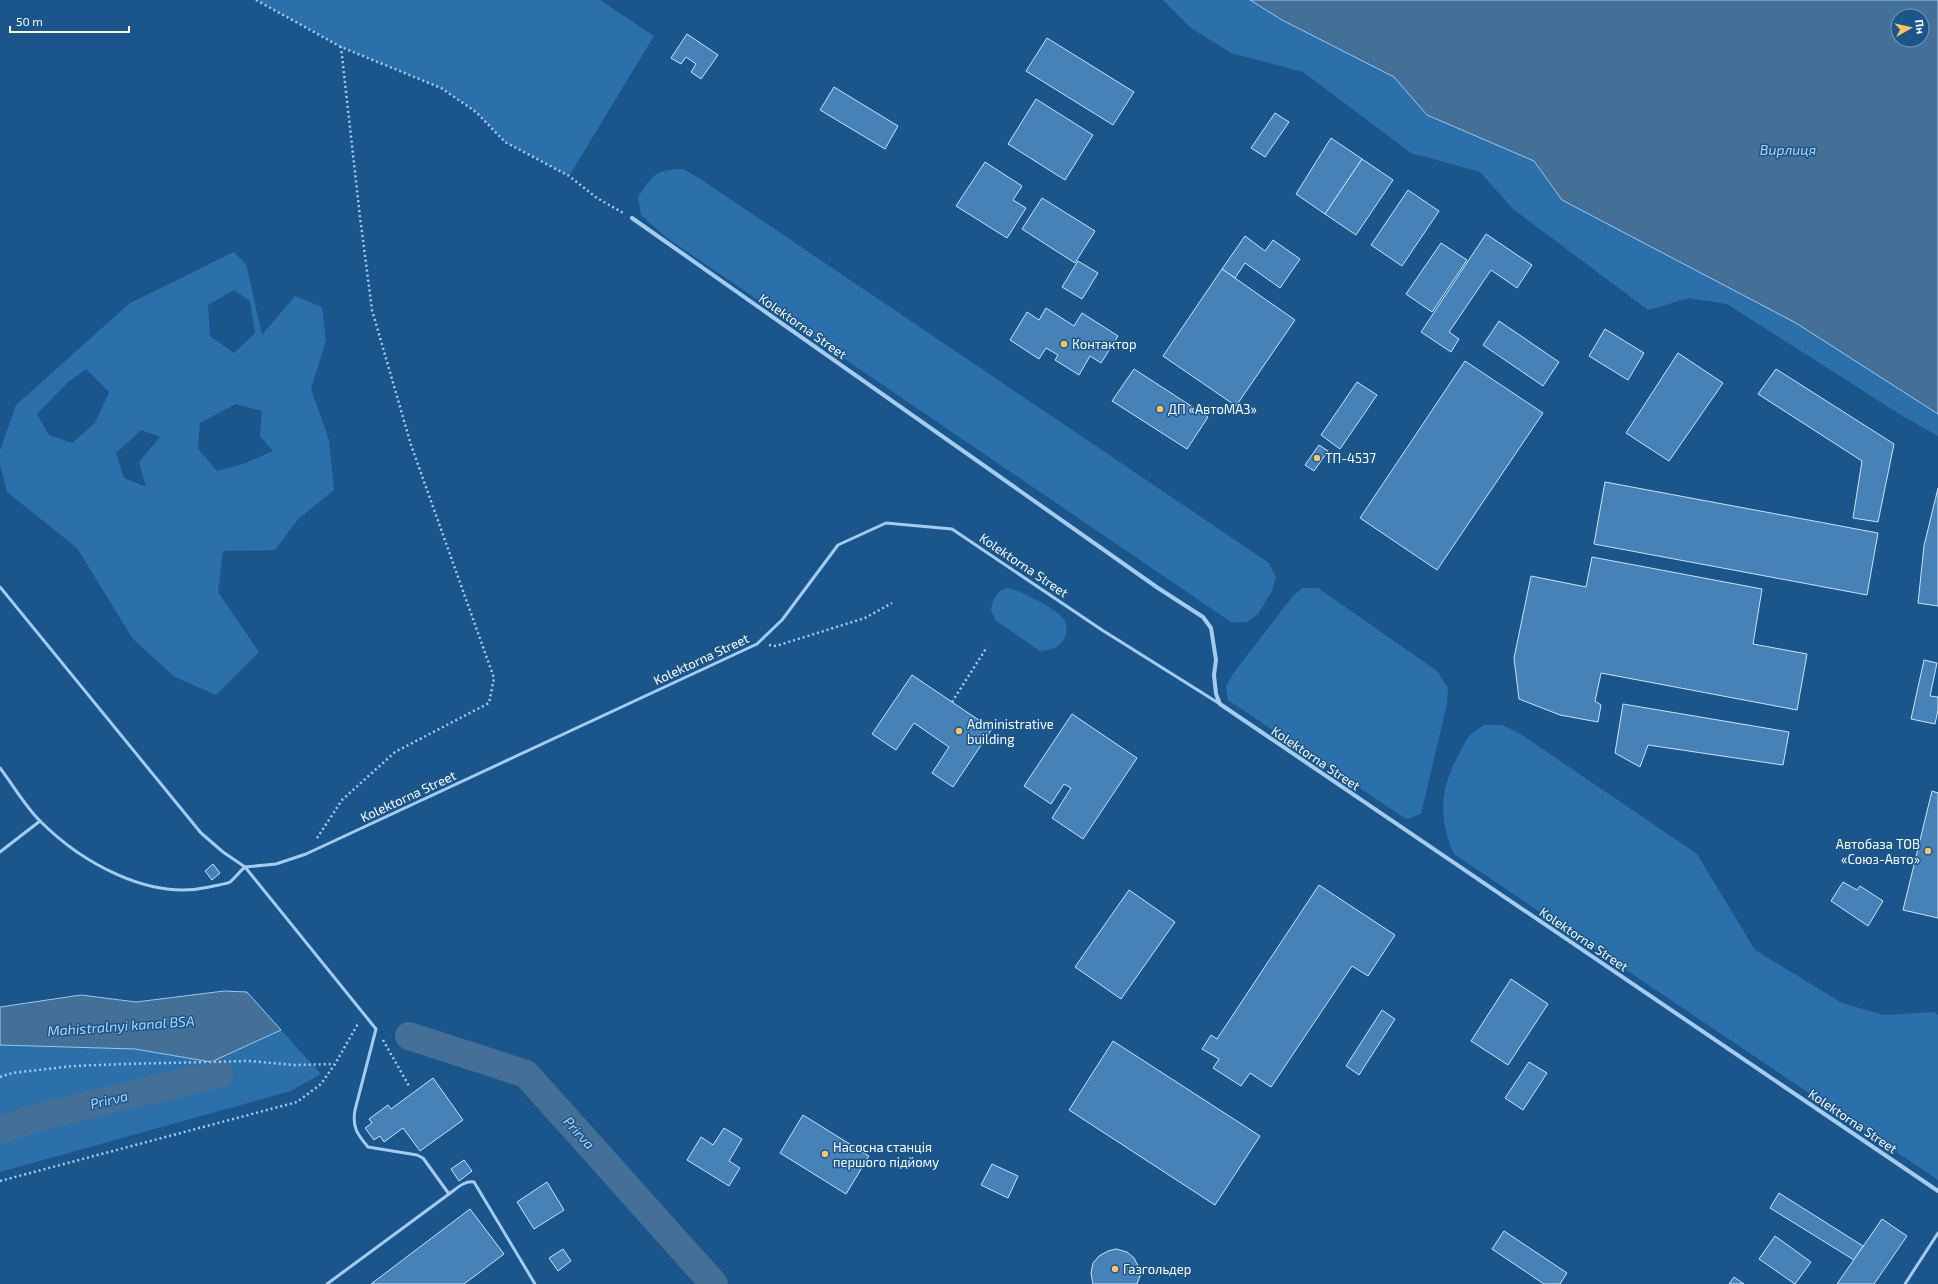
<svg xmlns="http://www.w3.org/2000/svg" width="1938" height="1284" viewBox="0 0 1938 1284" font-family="'Exo 2',sans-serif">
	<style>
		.green { fill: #2c70ab; fill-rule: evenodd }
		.water { fill: #446f96; stroke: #98c9f0; fill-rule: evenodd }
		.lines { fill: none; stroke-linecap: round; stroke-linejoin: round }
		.river { stroke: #446f96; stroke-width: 28 }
		.building { fill: #4682b7; stroke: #cbe4fa }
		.path { stroke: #a5ccee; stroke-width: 2.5; stroke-dasharray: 2 3; stroke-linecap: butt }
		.lane { stroke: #a5ccee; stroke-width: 3 }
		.street { stroke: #a5ccee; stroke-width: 4 }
		.poi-dot { fill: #ffc462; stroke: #1a568c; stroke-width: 1.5 }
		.labels { text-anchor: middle; stroke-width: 3; stroke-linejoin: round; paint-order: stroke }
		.street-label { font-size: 13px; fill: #fff; stroke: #1a568c }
		.poi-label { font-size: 13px; fill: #fff; stroke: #1a568c; text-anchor: start }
		.water-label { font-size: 14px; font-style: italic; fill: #b1d6f5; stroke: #1a568c }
	</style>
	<rect width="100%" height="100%" fill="#1a568c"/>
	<g class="green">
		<path d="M256 0H600L654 36 569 176 505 142 476 112 441 88 341 47Z"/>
		<path d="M1163 0H1250L1282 20 1394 77 1427 115 1534 161 1562 200 1796 323 1938 414V436L1904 417 1727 304 1689 298 1648 310 1513 209 1480 172 1411 153 1303 72 1231 53 1191 28Z"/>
		<path d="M683 169 702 180 1269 563 1276 577 1272 591 1258 614 1247 622H1231L667 238 641 215 638 197C654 174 654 170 683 169Z"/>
		<path d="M234 252 246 264 262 335 295 296 322 307 326 340 311 389 329 440 334 490 298 519 275 550 223 551 218 592 259 652 216 695 175 677 133 639 77 548 7 492 0 464V450L16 405 130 303ZM234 290 250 301 255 333 234 353 210 336 208 305ZM86 369 109 392 95 423 72 443 49 435 37 414 68 382ZM236 404 262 411 260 436 273 451 243 464 217 471 198 449 200 423ZM141 430 160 437 139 462 146 487 124 478 116 453Z"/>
		<path d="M1008 588C1018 589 1055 609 1062 617 1068 624 1068 631 1064 639 1059 648 1050 650 1040 651L995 620 991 610C993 599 996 590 1008 588Z"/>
		<path d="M1302 588H1318L1437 671 1448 688 1447 704 1421 814 1407 819 1397 813 1228 700 1226 686 1235 671 1293 596Z"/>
		<path d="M1484 725H1502L1519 733 1697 854 1755 950 1842 1003 1884 1015 1934 1012 1938 1015V1180L1454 854C1438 819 1440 788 1459 754 1462 749 1465 741 1469 736 1473 732 1480 728 1484 725Z"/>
		<path d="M281 1030 321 1074 291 1091 0 1172V1045L135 1049 211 1062Z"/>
	</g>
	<g class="water">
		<path d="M1250 0H1938V414L1796 323 1562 200 1534 161 1427 115 1394 77 1282 20ZM1898 16H1922V40H1898Z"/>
		<path d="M224 991 247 992 281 1030 211 1062 135 1049 0 1045V1007L81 995 136 1002Z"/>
	</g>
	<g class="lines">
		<g class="river">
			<path d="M409 1036 526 1074 714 1284"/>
			<path d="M0 1130 38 1117 219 1074"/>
		</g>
	</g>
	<g class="building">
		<path d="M687 34 718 55 701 79 691 72 696 64 686 57 681 64 671 58Z"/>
		<path d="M1047 38 1134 92 1113 125 1026 71Z"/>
		<path d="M834 87 898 126 885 149 820 110Z"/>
		<path d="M1036 99 1093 135 1065 180 1008 144Z"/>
		<path d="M1275 113 1289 122 1265 157 1251 148Z"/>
		<path d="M1331 138 1362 159 1325 214 1296 194Z"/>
		<path d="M1362 159 1393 180 1356 235 1325 214Z"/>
		<path d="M985 162 1022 186 1013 200 1026 208 1007 238 956 206Z"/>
		<path d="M1408 190 1439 211 1402 266 1371 245Z"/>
		<path d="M1042 198 1095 231 1075 263 1022 229Z"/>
		<path d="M1486 234 1532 265 1517 288 1491 270 1449 332 1459 339 1451 352 1421 332Z"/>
		<path d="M1245 236 1265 251 1273 240 1300 259 1280 288 1245 263 1235 278 1222 269Z"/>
		<path d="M1441 243 1467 260 1432 312 1406 294Z"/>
		<path d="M1078 261 1098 273 1082 299 1062 287Z"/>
		<path d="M1222 269 1295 320 1236 406 1163 356Z"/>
		<path d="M1046 308 1074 326 1082 313 1118 336 1101 363 1090 356 1079 375 1055 360 1058 355 1046 348 1039 359 1010 340 1027 312 1039 320Z"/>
		<path d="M1499 321 1559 362 1543 386 1483 345Z"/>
		<path d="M1605 329 1644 353 1628 380 1589 356Z"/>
		<path d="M1678 353 1723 383 1669 461 1626 433Z"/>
		<path d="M1465 361 1543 413 1437 570 1360 518Z"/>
		<path d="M1134 369 1208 417 1187 449 1112 401Z"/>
		<path d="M1776 369 1894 444 1878 522 1853 518 1862 461 1758 394Z"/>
		<path d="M1357 382 1377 395 1340 449 1321 435Z"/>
		<path d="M1319 445 1328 451 1314 471 1305 465Z"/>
		<path d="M1605 482 1878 533 1867 595 1594 544Z"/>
		<path d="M1938 488V606L1918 603 1924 546Z"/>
		<path d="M1592 557 1762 589 1753 644 1807 654 1797 710 1601 673 1595 701 1601 705 1598 722 1560 715 1519 699 1514 658 1531 576 1586 587Z"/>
		<path d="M1924 660 1937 663 1930 696 1938 697V710L1935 724 1911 719Z"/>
		<path d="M912 675 992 729 953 787 932 773 949 747 914 723 896 750 872 734Z"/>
		<path d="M1623 704 1789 732 1783 765 1648 745 1640 767 1615 753Z"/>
		<path d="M1072 714 1137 758 1083 839 1052 818 1071 788 1064 784 1051 804 1024 786Z"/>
		<path d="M1932 791 1938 793V918L1903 910Z"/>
		<path d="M213 864 220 873 212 880 205 871Z"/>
		<path d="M1843 882 1857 890 1860 886 1883 901 1868 926 1831 901Z"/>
		<path d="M1319 885 1395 935 1368 976 1352 966 1271 1087 1250 1073 1241 1086 1213 1068 1219 1059 1202 1049 1211 1035 1217 1039Z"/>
		<path d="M1129 890 1175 922 1121 999 1075 967Z"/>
		<path d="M1511 979 1548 1004 1508 1065 1471 1041Z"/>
		<path d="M1382 1010 1395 1019 1359 1075 1346 1066Z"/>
		<path d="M1113 1041 1260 1136 1215 1205 1069 1110Z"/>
		<path d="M1529 1062 1547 1073 1523 1110 1505 1098Z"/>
		<path d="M433 1078 463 1120 420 1151 403 1128 384 1142 380 1136 374 1140 365 1128 372 1123 369 1119 388 1105 391 1109Z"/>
		<path d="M803 1115 869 1156 846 1194 780 1153Z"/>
		<path d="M724 1128 742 1139 729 1161 740 1168 729 1186 687 1160 701 1137 713 1145Z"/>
		<path d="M464 1160 472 1171 459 1181 451 1169Z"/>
		<path d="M992 1164 1018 1176 1008 1198 981 1185Z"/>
		<path d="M547 1182 564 1210 534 1229 517 1202Z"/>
		<path d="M1779 1193 1863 1246 1854 1260 1770 1208Z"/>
		<path d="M470 1209 504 1254 464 1284H371Z"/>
		<path d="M1882 1219 1907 1236 1874 1284H1837Z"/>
		<path d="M1504 1231 1567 1273 1560 1284H1544L1492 1249Z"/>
		<path d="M1775 1236 1811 1262 1795 1284 1759 1259Z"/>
		<path d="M563 1249 571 1261 558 1271 549 1258Z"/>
		<path d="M1116 1249 1127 1252 1134 1258 1138 1266 1140 1276 1137 1284H1093L1091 1273 1093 1263 1099 1256 1108 1251Z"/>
		<path d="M1734 1277 1744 1284H1729Z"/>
	</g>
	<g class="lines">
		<g class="path">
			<path d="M256 0 341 47 441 88 476 112 505 142 569 176 597 198 625 214"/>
			<path d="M769 645 776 646 865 618 892 603"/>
			<path d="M952 702 987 647"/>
			<path d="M317 838 342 800 395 752 489 703 494 678 411 445 372 310 360 217 341 47"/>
			<path d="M383 1040 409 1086"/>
			<path d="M0 1077 12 1073 73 1066 124 1064 249 1061 295 1065 334 1064"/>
			<path d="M0 1181 297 1102 321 1084 335 1064 359 1022"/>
		</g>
		<g class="lane">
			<path d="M0 587 201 833 223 852 245 867 376 1029 355 1110C352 1127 357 1134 368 1147L417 1155 423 1158 449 1194"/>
			<path d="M0 768C13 785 25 806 40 821 81 862 149 901 209 887 215 885 224 885 230 882 235 878 240 871 245 867"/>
			<path d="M0 852 40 821"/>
			<path d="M245 867 276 864 306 854 757 644 782 620 838 545 886 523 952 529 1102 630 1220 704"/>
			<path d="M327 1284 449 1194C456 1189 465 1180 474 1182L535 1284"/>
			<path d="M1905 1284 1938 1233"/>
		</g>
		<path class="street" d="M632 218 1158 588 1203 617 1211 628 1216 660 1214 675 1216 694 1220 704 1938 1191"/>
	</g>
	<g class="poi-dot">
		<circle cx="1064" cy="344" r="4"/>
		<circle cx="1160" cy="409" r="4"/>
		<circle cx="1317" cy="458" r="4"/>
		<circle cx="959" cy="731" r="4"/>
		<circle cx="1928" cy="851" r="4"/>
		<circle cx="825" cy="1154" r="4"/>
		<circle cx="1115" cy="1269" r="4"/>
	</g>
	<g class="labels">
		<g class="street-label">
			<text transform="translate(803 326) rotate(35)" y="5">Kolektorna Street</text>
			<text transform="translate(1024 565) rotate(34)" y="5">Kolektorna Street</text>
			<text transform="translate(701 659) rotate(-25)" y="5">Kolektorna Street</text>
			<text transform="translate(1316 758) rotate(34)" y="5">Kolektorna Street</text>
			<text transform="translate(408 796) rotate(-25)" y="5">Kolektorna Street</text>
			<text transform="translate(1584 939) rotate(34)" y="5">Kolektorna Street</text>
			<text transform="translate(1853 1121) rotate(34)" y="5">Kolektorna Street</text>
		</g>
		<g class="poi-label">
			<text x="1072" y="349">Контактор</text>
			<text x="1168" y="414">ДП «АвтоМАЗ»</text>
			<text x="1325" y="463">ТП-4537</text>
			<text x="967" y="729">Administrative<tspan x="967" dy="15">building</tspan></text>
			<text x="1920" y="849" text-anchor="end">Автобаза ТОВ<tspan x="1920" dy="15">«Союз-Авто»</tspan></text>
			<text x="833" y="1152">Насосна станція<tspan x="833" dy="15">першого підйому</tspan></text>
			<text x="1123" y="1274">Газгольдер</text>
		</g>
		<g class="water-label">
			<text x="1788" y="155">Вирлиця</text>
			<text transform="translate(121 1026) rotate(-4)" y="5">Mahistralnyi kanal BSA</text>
			<text transform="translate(109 1100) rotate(-13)" y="5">Prirva</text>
			<text transform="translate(579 1133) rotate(48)" y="5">Prirva</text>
		</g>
	</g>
	<g transform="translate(1910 28) rotate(82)"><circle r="19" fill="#1a568c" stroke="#769aba"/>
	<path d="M0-3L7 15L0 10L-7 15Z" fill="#ffc462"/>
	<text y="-6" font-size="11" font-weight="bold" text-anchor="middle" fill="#ffffff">Пн</text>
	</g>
	<path d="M10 26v6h119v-6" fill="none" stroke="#ffffff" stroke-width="2"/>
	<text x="16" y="26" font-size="12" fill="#ffffff" stroke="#1a568c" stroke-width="3" paint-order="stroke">50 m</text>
</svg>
